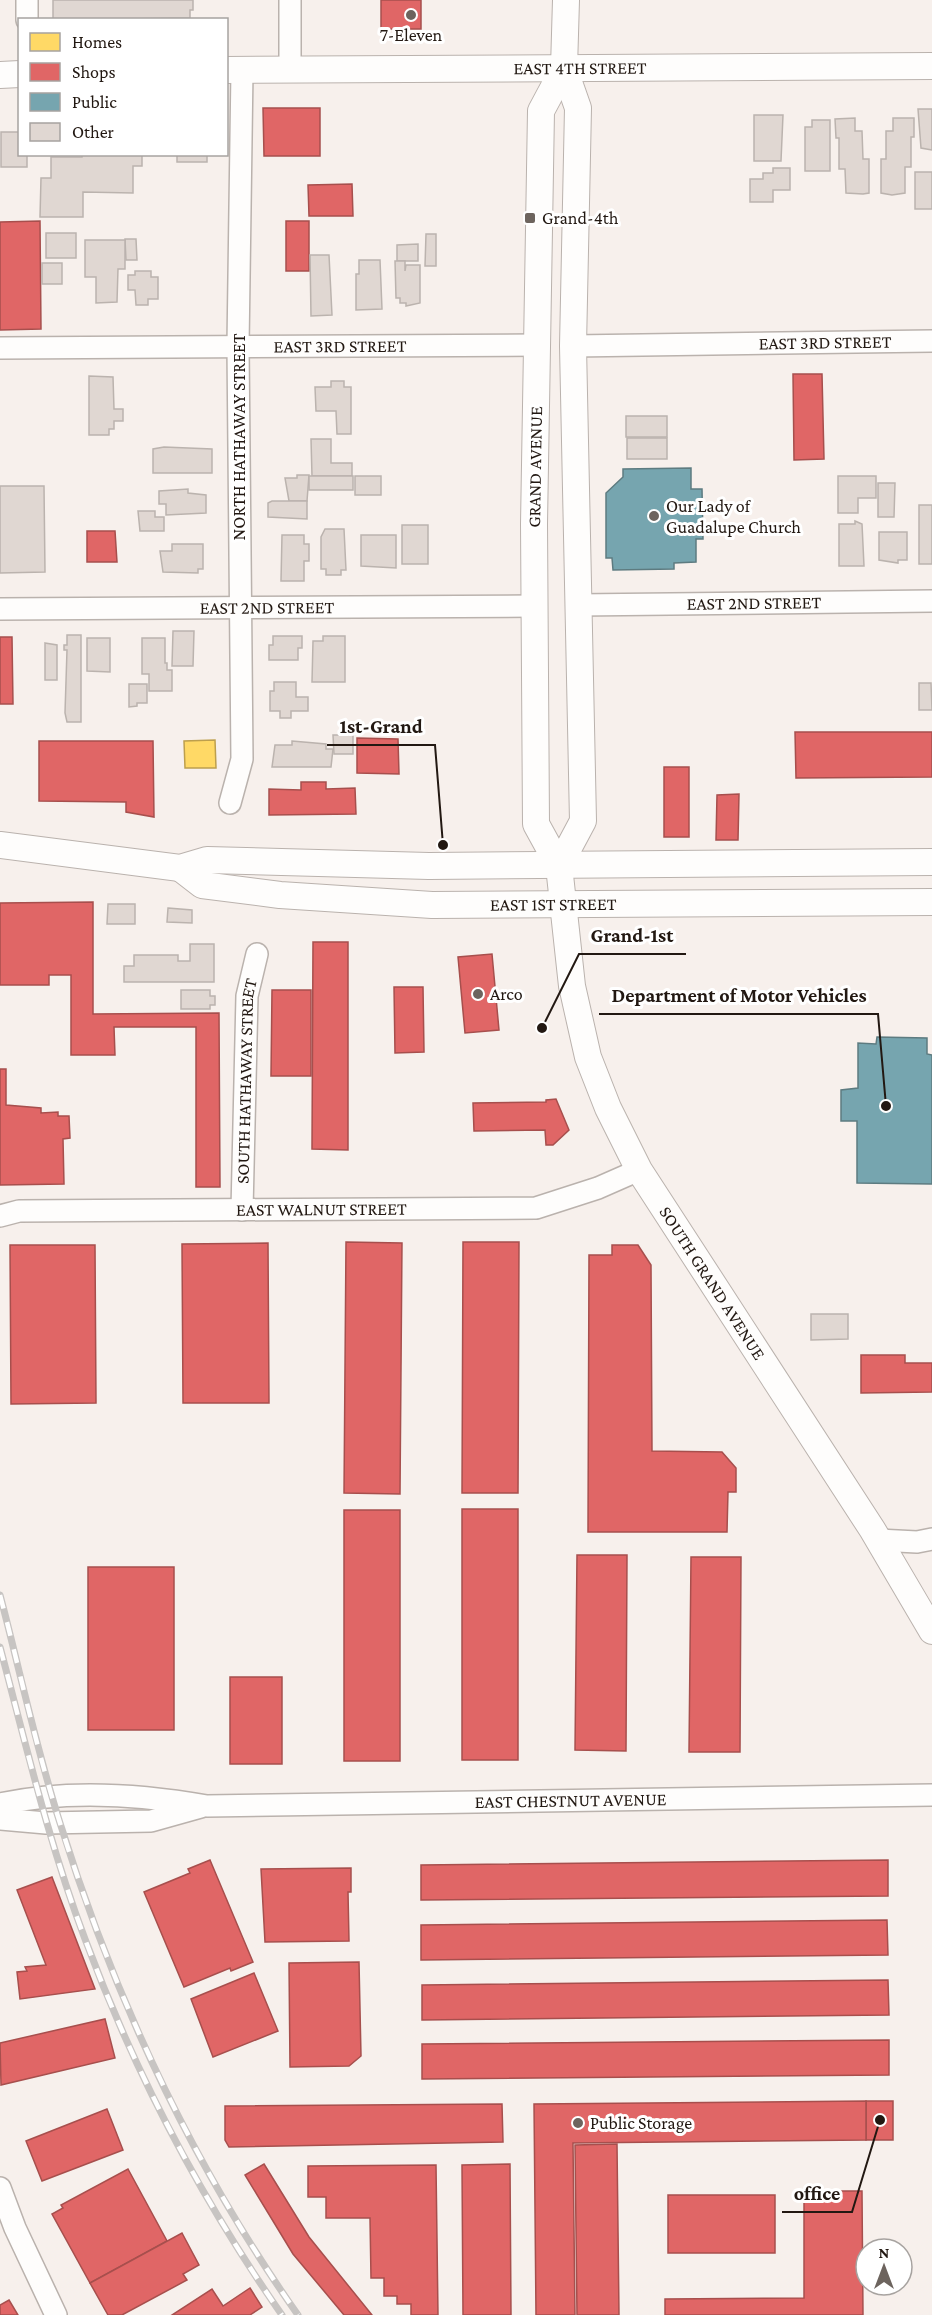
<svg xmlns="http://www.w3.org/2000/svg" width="932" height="2315" viewBox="0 0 932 2315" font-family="'Crimson Pro',serif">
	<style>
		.homes { fill: #ffd966; stroke: #bd9f4d; stroke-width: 1.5 }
		.shops { fill: #e06666; stroke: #a74f4d; stroke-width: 1.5 }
		.public { fill: #76a5af; stroke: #5d7b80; stroke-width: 1.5 }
		.building { fill: #e0d7d2; stroke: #bbb3ae; stroke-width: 1.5 }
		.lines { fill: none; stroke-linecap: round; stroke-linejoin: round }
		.minor-casing { stroke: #bab2ad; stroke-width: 24 }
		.major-casing { stroke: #bab2ad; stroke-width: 28 }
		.minor { stroke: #fefdfc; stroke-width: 21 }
		.major { stroke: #fefdfc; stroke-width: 26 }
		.rail-casing { stroke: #c7c4c2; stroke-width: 7 }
		.rail { stroke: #fff; stroke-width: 4.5; stroke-dasharray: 14; stroke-linecap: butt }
		.poi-dot { fill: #6d645e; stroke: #fff; stroke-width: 2 }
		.labels { text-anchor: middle; stroke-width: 6; stroke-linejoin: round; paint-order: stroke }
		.poi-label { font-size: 18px; fill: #221812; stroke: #fff; text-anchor: start }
		.street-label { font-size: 18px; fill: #221812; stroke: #fff }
		.leader { fill: none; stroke: #221812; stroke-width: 2 }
		.callout-dot { fill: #221812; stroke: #fff; stroke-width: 2 }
		.callout-label { font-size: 20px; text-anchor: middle; font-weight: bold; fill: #221812; stroke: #fff; stroke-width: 6; stroke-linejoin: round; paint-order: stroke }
	</style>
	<rect width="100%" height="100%" fill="#f7f0ec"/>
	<path class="homes" d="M215 740 216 768H185L184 741Z"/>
	<g class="shops">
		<rect x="381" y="0" width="40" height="29"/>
		<path d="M263 108H320V156H264Z"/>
		<path d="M352 184 353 216H309L308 185Z"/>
		<path d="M40 221 41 329 0 330V222Z"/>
		<rect x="286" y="221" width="23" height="50"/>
		<path d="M793 374H822L824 459 794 460Z"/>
		<path d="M87 531H115L117 562H87Z"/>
		<path d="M0 637H12L13 704H0Z"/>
		<path d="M795 732H932V777L796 778Z"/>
		<path d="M357 738 398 739 399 774 357 773Z"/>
		<path d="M39 741H153L154 817 126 812V802L39 801Z"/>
		<rect x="664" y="767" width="25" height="70"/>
		<path d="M301 782H326V789L355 788 356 814 269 815V789L301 790Z"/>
		<path d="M739 794 738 840H716L717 795Z"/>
		<path d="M93 902V1014L219 1013 220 1187H196V1027H114L115 1055H71V975H49V985H0V903Z"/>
		<path d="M313 942H348V1150L312 1149Z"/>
		<path d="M492 954 499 1030 465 1033 458 957Z"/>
		<path d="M394 987H423L424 1052 395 1053Z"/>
		<path d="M272 990H311V1076H271Z"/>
		<path d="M0 1069H6V1105L41 1108V1113L58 1112V1116H69L70 1138 63 1139 64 1184 0 1185Z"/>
		<path d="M556 1099 569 1130 553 1145H546L545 1130 474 1131 473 1103 546 1102V1100Z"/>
		<path d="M346 1242 402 1243 400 1494 344 1493Z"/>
		<path d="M463 1242H519L518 1493H462Z"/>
		<path d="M268 1243 269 1403H183L182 1244Z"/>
		<path d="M10 1245H95L96 1403 11 1404Z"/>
		<path d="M612 1245H638L651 1265 652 1451 722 1452 736 1468V1492H728L727 1532H588L589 1255H612Z"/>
		<path d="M861 1355H905V1363H932V1392L861 1393Z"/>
		<rect x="462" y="1509" width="56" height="251"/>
		<rect x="344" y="1510" width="56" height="251"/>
		<path d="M577 1555H627L626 1751 575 1750Z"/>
		<path d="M691 1557H741L740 1752H689Z"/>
		<rect x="88" y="1567" width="86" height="163"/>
		<rect x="230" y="1677" width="52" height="87"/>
		<path d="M210 1860 253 1962 231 1971 230 1968 184 1987 144 1892 190 1873 188 1869Z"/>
		<path d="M888 1860V1896L421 1900V1865Z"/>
		<path d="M351 1868V1892H348L349 1941 265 1942 261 1869Z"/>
		<path d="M52 1877 95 1989 20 1999 17 1972 27 1971 25 1967 46 1965 17 1890Z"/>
		<path d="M887 1920 888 1955 421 1960V1925Z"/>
		<path d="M359 1962 361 2056 349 2066 290 2067 289 1963Z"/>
		<path d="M254 1973 278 2031 213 2057 191 1999Z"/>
		<path d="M888 1980 889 2015 422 2020V1985Z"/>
		<path d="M105 2019 115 2058 1 2085 0 2043Z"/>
		<path d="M889 2040V2075L422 2079V2044Z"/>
		<rect x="866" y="2101" width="27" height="39"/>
		<path d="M866 2101V2140L573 2143 575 2315H536L534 2104Z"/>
		<path d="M502 2104 503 2142 229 2147 225 2140V2106Z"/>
		<path d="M107 2109 123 2150 42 2181 26 2141Z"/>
		<path d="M617 2144 619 2315H577L575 2145Z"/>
		<path d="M264 2164 309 2237 372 2315H344L293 2254 245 2175Z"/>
		<path d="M510 2164 511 2315H463L462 2165Z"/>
		<path d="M436 2165 438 2315H411V2304H397V2296H384V2278H371L370 2218H326V2197H308V2166Z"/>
		<path d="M128 2169 167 2241 90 2283 52 2214 63 2208 61 2205Z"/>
		<path d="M804 2191H862L863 2315H665V2299L804 2298Z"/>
		<rect x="668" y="2195" width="107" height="58"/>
		<path d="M182 2233 199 2265 183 2274 187 2280 122 2315H108L90 2283Z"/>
		<path d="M250 2288 262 2307 250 2315H172L212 2289 223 2306Z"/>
		<path d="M9 2300 18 2315H0V2305Z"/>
	</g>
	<g class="public">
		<path d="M691 468V489H702L703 539H696V562L674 563V569L613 570 612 558H606V493L623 477V469Z"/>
		<path d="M877 1037 927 1038V1054L932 1055V1184L857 1183V1121H841V1090L858 1088V1043L876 1044Z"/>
	</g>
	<g class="building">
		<path d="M53 0H193V10H190V18L53 20Z"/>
		<path d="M918 109H932V150L921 148Z"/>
		<path d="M754 115H783L781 161H754Z"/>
		<path d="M855 118V131H862L863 159H869V193L863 194 846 193 845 169H839V138H836L835 119Z"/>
		<path d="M893 118H914V137H911V167H905V193L892 195 881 193V159H886V131H893Z"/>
		<path d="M812 120H830V171H805V127H812Z"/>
		<path d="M1 132H20V154H27V167H1Z"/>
		<path d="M82 154H142V166H133V193L83 192V217H40L41 178H51V157H82Z"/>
		<rect x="177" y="154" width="30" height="8"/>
		<path d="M773 168H790V190H773V202H750V179H763V173H773Z"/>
		<rect x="915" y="172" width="17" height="37"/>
		<rect x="46" y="233" width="30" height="25"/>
		<path d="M426 234H436V266H425Z"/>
		<path d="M125 239H136L137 260H126Z"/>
		<path d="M85 240H125V269H118L117 302 96 303V277H85Z"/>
		<path d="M418 244V261H397V245Z"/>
		<path d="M310 255H329L332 315 311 316Z"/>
		<path d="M359 260H380L382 309 356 310V274H359Z"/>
		<path d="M395 261H405V271L406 265H420V303L406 306V303H400V298H396Z"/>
		<rect x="42" y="263" width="20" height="21"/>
		<path d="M135 271H151V277H158V299H148V305H136L135 290H128V275H135Z"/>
		<path d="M89 376 113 377 114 409H123V421H114V429H109V435H89Z"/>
		<path d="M331 381H344V387H351V434H337L336 411H316L315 387H331Z"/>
		<rect x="626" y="416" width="41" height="21"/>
		<rect x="627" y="438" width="40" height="21"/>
		<path d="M311 439H331V463H352V476H312Z"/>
		<path d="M164 447 212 449V473H153V449Z"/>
		<path d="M297 475H309L307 501H289L285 478H297Z"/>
		<rect x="309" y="476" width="44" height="14"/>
		<rect x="355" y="476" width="26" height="19"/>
		<path d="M838 476H876V498H858V513H838Z"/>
		<path d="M878 483H895L894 517H878Z"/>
		<path d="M0 486H44L45 572 0 573Z"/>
		<path d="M188 489V493L206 495V513L166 515V504H159V491Z"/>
		<path d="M272 501H307V519L268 517V503Z"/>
		<rect x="919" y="505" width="13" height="59"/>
		<path d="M138 511H155V517H164V531H140Z"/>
		<path d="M855 521 862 524 864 566H839V524H855Z"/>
		<rect x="402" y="525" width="26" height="39"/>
		<path d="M325 529H344L346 570H341V575H326V569H321V537Z"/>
		<path d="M879 532H907V560H898V563L879 560Z"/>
		<path d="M282 535H304V544H309V561H304V581H281Z"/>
		<path d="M361 535H396V568L361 566Z"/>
		<path d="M172 544H203V569H198V573L163 572 160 551H172Z"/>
		<path d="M173 631H194L193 666H172Z"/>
		<path d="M67 635H81V722H67L65 713 67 650H64V645H67Z"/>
		<path d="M273 636H302V648H298V660H269V645H273Z"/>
		<path d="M323 636H345V682H312L313 641H323Z"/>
		<path d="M87 638H110V672L87 671Z"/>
		<path d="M142 638H165V663H167V670H172V691H149V674H142Z"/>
		<path d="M45 643 57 645V680H45Z"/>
		<path d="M274 682H296V697H308V711H291V718H280V711H270V691H274Z"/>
		<path d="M919 683H931L932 710H919Z"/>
		<path d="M129 684H147V703H137V706L129 707Z"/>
		<path d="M333 735H353V754H334Z"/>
		<path d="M292 741 326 744V749H333L331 767H272L275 745H292Z"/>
		<path d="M108 904H135V924H107Z"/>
		<path d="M168 908 192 910V923L167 922Z"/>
		<path d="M190 944H214V982H124V966H134V955H178V961H190Z"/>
		<path d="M181 990H210V996H215V1005H210V1009H181Z"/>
		<path d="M811 1314H848V1339L811 1340Z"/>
	</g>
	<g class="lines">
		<g class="minor-casing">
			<g id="minor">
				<path d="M27 0V20"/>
				<path d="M290 0V70"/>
				<path id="s1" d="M573 346 932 341"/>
				<path id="s2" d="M0 348 538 345"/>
				<path id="s3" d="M577 605 932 601"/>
				<path id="s4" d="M0 609 533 606"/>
				<path d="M230 803 242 759 238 346 242 70"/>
				<path id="s5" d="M242 1210 247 996 257 954"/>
				<path id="s6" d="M0 1216 19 1211 536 1208 598 1188 639 1170"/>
				<path d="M878 1540 917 1542 932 1539"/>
				<path id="s7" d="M0 1804C68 1789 139 1794 207 1806L932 1795"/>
				<path d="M0 1819 46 1823 151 1821 201 1807"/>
				<path d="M0 2188 15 2228 56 2315"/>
			</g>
		</g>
		<g class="major-casing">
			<g id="major">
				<path id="s8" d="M564 68 541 111 534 524 536 824 559 866 572 986 588 1057 608 1108 639 1170 872 1529 932 1631"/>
				<path id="s9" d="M226 70 932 66"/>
				<path d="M0 75 20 74"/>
				<path d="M0 845 180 868 207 860 429 866 932 862"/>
				<path d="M559 866 583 821 573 346 578 108 564 68 566 0"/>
				<path id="s10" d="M180 868 202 885 280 895 432 905 932 902"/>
			</g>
		</g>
		<use href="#minor" class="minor"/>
		<use href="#major" class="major"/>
		<g class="rail-casing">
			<g id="rail">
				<path d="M0 1595C20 1671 36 1748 60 1823 114 1997 193 2166 298 2315"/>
				<path d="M0 1647C26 1745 49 1844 85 1939 134 2071 201 2199 282 2315"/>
			</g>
		</g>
		<use href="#rail" class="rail"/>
	</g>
	<g class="poi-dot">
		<circle cx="411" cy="15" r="6"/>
		<rect x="524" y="212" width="12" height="12" rx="3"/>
		<circle cx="654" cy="516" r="6"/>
		<circle cx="478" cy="994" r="6"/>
		<circle cx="578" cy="2123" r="6"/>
	</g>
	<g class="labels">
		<g class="poi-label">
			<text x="411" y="41" text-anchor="middle">7-Eleven</text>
			<text x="542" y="224">Grand-4th</text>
			<text x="666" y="512">Our Lady of<tspan x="666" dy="21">Guadalupe Church</tspan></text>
			<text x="490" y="1000">Arco</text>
			<text x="590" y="2129">Public Storage</text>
		</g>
		<g class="street-label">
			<text dy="6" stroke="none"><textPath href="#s9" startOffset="354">EAST 4TH STREET</textPath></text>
			<text dy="6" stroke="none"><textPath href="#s1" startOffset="252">EAST 3RD STREET</textPath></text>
			<text dy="6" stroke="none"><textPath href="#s2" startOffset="340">EAST 3RD STREET</textPath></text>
			<text transform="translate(239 437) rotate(-90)" y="6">NORTH HATHAWAY STREET</text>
			<text transform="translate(535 467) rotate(-89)" y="6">GRAND AVENUE</text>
			<text dy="6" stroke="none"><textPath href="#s3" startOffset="177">EAST 2ND STREET</textPath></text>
			<text dy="6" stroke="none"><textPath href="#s4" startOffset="267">EAST 2ND STREET</textPath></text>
			<text dy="6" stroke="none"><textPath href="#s10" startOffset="380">EAST 1ST STREET</textPath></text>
			<text dy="6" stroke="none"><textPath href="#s5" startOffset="129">SOUTH HATHAWAY STREET</textPath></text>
			<text dy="6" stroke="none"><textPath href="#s6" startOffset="322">EAST WALNUT STREET</textPath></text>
			<text dy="6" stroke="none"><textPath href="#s8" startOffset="1262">SOUTH GRAND AVENUE</textPath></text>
			<text dy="6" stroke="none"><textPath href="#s7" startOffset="572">EAST CHESTNUT AVENUE</textPath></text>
		</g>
	</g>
	<path class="leader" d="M443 845L435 745H327M542 1028L579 954H686M886 1106L878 1014H599M880 2120L852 2212H782"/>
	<g class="callout-dot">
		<circle cx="443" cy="845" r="6"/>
		<circle cx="542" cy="1028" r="6"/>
		<circle cx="886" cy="1106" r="6"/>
		<circle cx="880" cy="2120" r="6"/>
	</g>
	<g class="callout-label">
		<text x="381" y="733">1st-Grand</text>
		<text x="632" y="942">Grand-1st</text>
		<text x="739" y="1002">Department of Motor Vehicles</text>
		<text x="817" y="2200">office</text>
	</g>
	<rect x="18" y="18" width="210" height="138" fill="#ffffff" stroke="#a7a3a0" stroke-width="1.5"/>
	<rect x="30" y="33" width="30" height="18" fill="#ffd966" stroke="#a7a3a0" stroke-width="1.5"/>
	<text x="72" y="48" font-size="18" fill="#221812">Homes</text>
	<rect x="30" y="63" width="30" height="18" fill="#e06666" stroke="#a7a3a0" stroke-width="1.5"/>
	<text x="72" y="78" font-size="18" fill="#221812">Shops</text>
	<rect x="30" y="93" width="30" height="18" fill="#76a5af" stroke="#a7a3a0" stroke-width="1.5"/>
	<text x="72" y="108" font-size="18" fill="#221812">Public</text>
	<rect x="30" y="123" width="30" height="18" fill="#e0d7d2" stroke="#a7a3a0" stroke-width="1.5"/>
	<text x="72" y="138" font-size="18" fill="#221812">Other</text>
	<g transform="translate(884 2267)"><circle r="28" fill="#ffffff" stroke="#a7a3a0" stroke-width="1.5"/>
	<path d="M0-4.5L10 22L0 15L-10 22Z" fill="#6d645e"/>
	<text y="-9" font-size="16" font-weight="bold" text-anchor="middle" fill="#221812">N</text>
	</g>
</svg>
